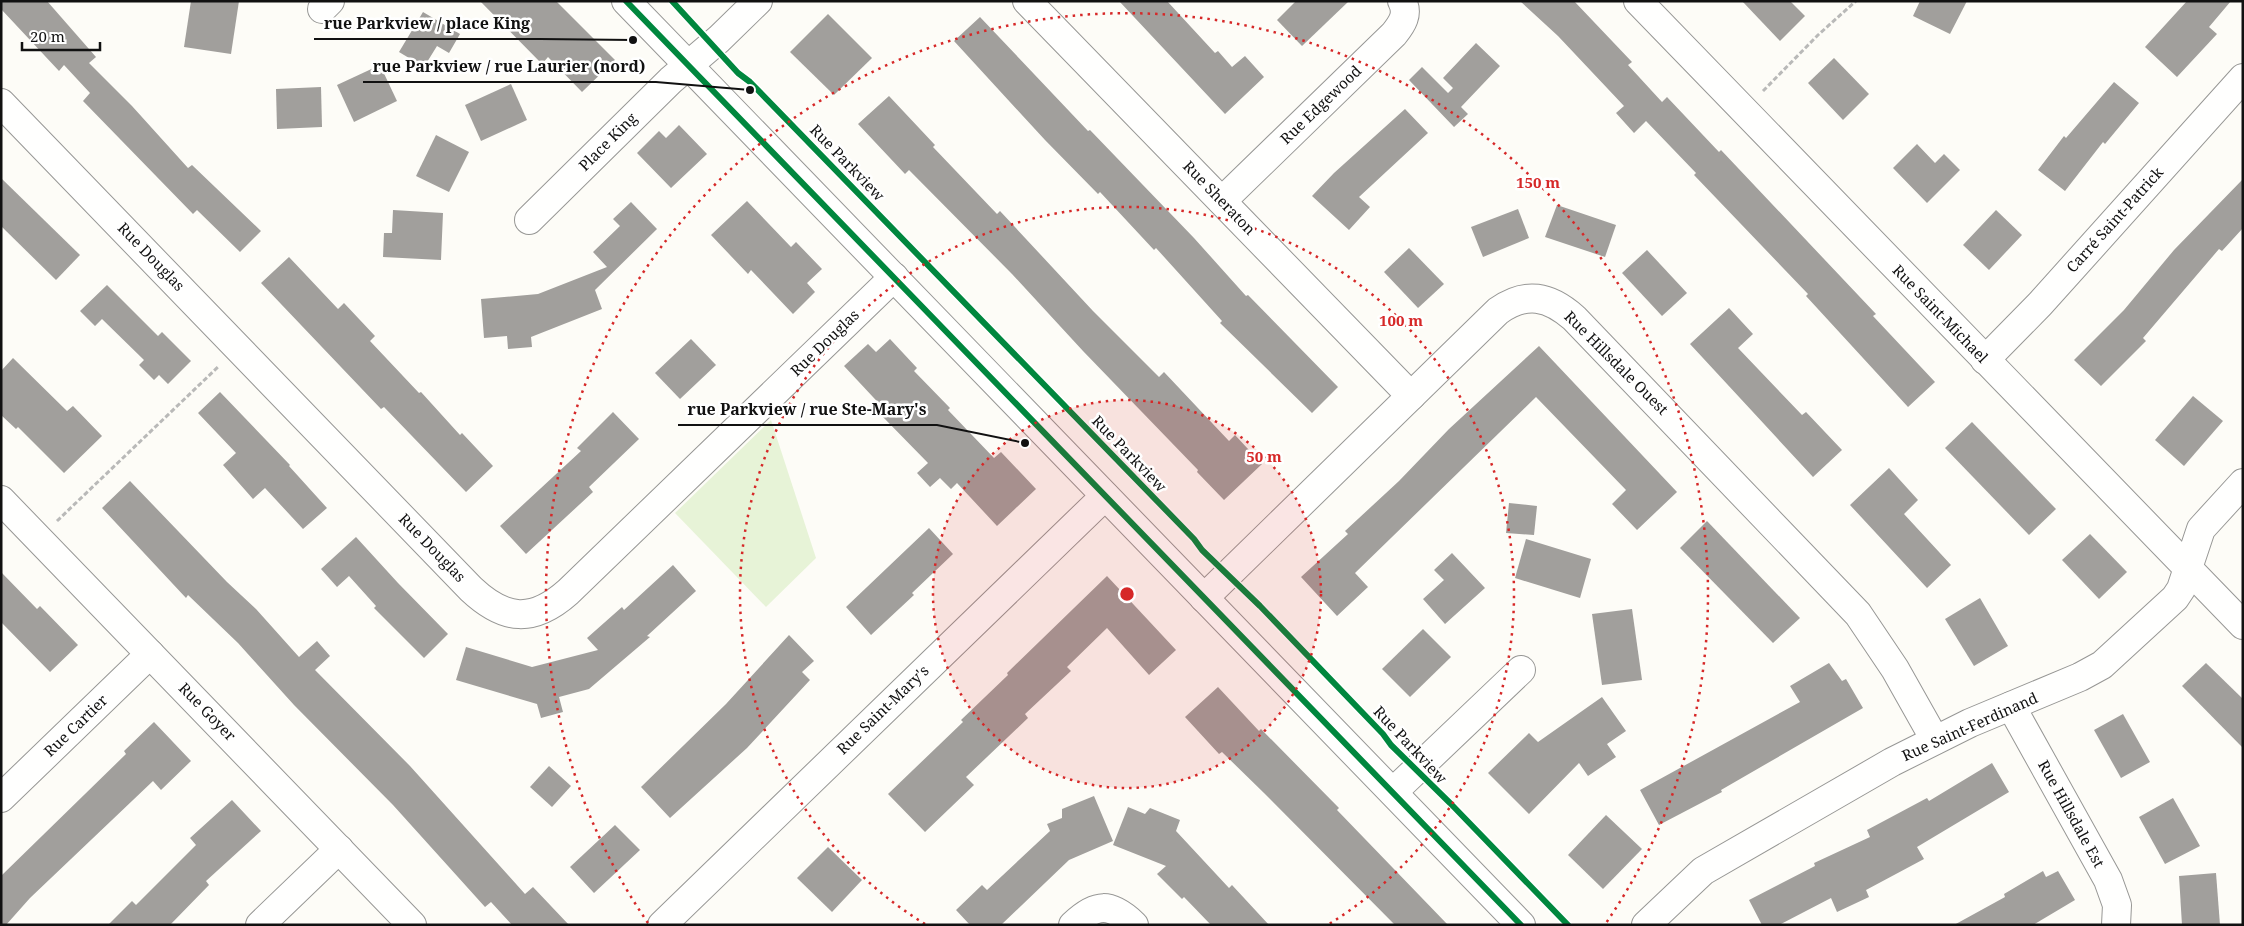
<svg xmlns="http://www.w3.org/2000/svg" width="2244" height="926" viewBox="0 0 2244 926" font-family="'Noto Serif',serif">
	<style>
		.green { fill: #e7f3d7 }
		.building { fill: #a19f9c }
		.lines { fill: none; stroke-linecap: round; stroke-linejoin: round }
		.minor-casing { stroke: #979795; stroke-width: 30 }
		.path { stroke: #b9b9b8; stroke-width: 3; stroke-dasharray: 5 2.5; stroke-linecap: butt }
		.minor { stroke: #fffffe; stroke-width: 28 }
		.cycleway-casing { stroke: #fff; stroke-width: 9 }
		.cycleway { stroke: #00873e; stroke-width: 6 }
		.ring { fill: none; stroke: #d62828; stroke-width: 2.5; stroke-dasharray: 2.5 5 }
		.labels { text-anchor: middle; stroke-width: 5; stroke-linejoin: round; paint-order: stroke }
		.street-label { font-size: 15px; fill: #111; stroke: #fff }
		.centre { fill: #d62828; stroke: #fff; stroke-width: 2.5 }
		.ring-label { font-size: 15px; text-anchor: middle; font-weight: bold; fill: #d62828; stroke: #fff; stroke-width: 5; stroke-linejoin: round; paint-order: stroke }
		.leader { fill: none; stroke: #111; stroke-width: 2 }
		.callout-dot { fill: #111; stroke: #fff; stroke-width: 2 }
		.callout-label { font-size: 16px; text-anchor: middle; font-weight: bold; fill: #111; stroke: #fff; stroke-width: 5; stroke-linejoin: round; paint-order: stroke }
	</style>
	<rect width="100%" height="100%" fill="#fdfcf7"/>
	<path class="green" d="M771 420 816 558 766 607 675 513Z"/>
	<g class="building">
		<path d="M1 1H47L96 57 89 63 132 106 188 168 192 165 261 231 240 252 197 210 193 214 83 101 90 93 64 65 59 71 1 9Z"/>
		<path d="M191 1H239L231 54 184 47Z"/>
		<path d="M480 1H556L615 60 582 92 548 57 542 64Z"/>
		<path d="M1119 1H1167L1215 53 1218 51 1232 67 1245 56 1264 77 1225 114Z"/>
		<path d="M1296 1H1349L1302 46 1277 20Z"/>
		<path d="M1520 1H1574L1632 62 1628 65 1662 102 1667 97 1719 152 1721 150 1876 314 1873 316 1935 382 1908 407 1806 296 1808 294 1694 175 1696 173 1646 121 1634 133 1616 113 1624 106 1558 36Z"/>
		<path d="M1742 1H1790L1805 16 1780 41Z"/>
		<path d="M1920 1H1967L1950 34 1913 16Z"/>
		<path d="M2187 1H2231L2209 27 2217 34 2177 77 2145 47Z"/>
		<path d="M423 12 460 34 449 53 437 46 424 67 399 52Z"/>
		<path d="M828 14 872 58 834 95 790 52Z"/>
		<path d="M980 17 1088 131 1090 130 1194 238 1246 296 1248 295 1338 387 1312 413 1220 323 1222 321 1156 248 1154 250 1100 192 1098 194 1045 140 954 41Z"/>
		<path d="M1476 43 1500 66 1461 107 1468 114 1454 127 1409 80 1422 67 1448 93 1453 88 1443 78Z"/>
		<path d="M1834 58 1869 94 1843 120 1808 83Z"/>
		<path d="M380 65 397 101 354 122 337 85Z"/>
		<path d="M2114 82 2139 103 2105 144 2103 142 2065 191 2038 170 2064 136 2066 138Z"/>
		<path d="M511 84 527 120 481 141 465 105Z"/>
		<path d="M321 87 322 127 277 129 276 89Z"/>
		<path d="M889 96 935 145 933 147 997 214 1000 211 1093 311 1159 377 1164 372 1229 441 1235 435 1262 464 1224 500 1197 472 1198 470 1083 351 1012 274 909 170 905 174 858 124Z"/>
		<path d="M1405 109 1428 133 1359 197 1370 207 1349 230 1312 196 1334 173Z"/>
		<path d="M679 125 707 154 671 188 637 153 659 131 666 138Z"/>
		<path d="M436 135 469 152 449 192 416 176Z"/>
		<path d="M1917 144 1935 163 1944 154 1960 170 1927 203 1893 168Z"/>
		<path d="M1 178 80 255 56 280 1 226Z"/>
		<path d="M2243 179V228L2222 251 2219 249 2143 338 2146 341 2101 386 2074 360 2124 310 2174 250Z"/>
		<path d="M747 201 791 247 796 242 822 269 807 283 815 292 793 314 751 270 748 274 711 235Z"/>
		<path d="M631 202 657 229 595 290 602 309 531 337 532 347 508 349 507 336 484 338 481 299 538 294 607 267 593 252 620 226 613 219Z"/>
		<path d="M1557 205 1616 225 1605 257 1545 237Z"/>
		<path d="M1518 209 1529 238 1483 257 1471 227Z"/>
		<path d="M393 210 443 213 441 260 383 257 384 233H392Z"/>
		<path d="M1996 210 2022 235 1989 270 1963 245Z"/>
		<path d="M1409 248 1444 284 1418 308 1384 272Z"/>
		<path d="M1647 250 1687 293 1662 316 1622 273Z"/>
		<path d="M289 257 338 309 344 303 375 336 370 341 419 393 421 392 460 435 462 433 493 466 466 492 384 407 381 409 261 283Z"/>
		<path d="M107 285 158 336 162 332 191 361 168 384 159 375 154 380 139 365 144 360 102 319 95 326 80 311Z"/>
		<path d="M1729 308 1753 334 1738 348 1802 415 1806 412 1842 450 1813 477 1690 344Z"/>
		<path d="M691 339 716 365 680 399 655 373Z"/>
		<path d="M890 339 917 368 914 371 950 408 948 410 994 458 1001 452 1036 489 997 526 957 483 951 489 940 478 930 487 917 473 928 463 882 416 887 412 844 366 868 344 876 352Z"/>
		<path d="M1539 346 1677 492 1637 530 1612 504 1626 490 1536 397 1355 573 1368 587 1337 616 1301 577 1348 534 1345 531 1399 481 1449 429Z"/>
		<path d="M13 358 67 411 73 406 102 436 64 473 18 427 16 429 1 415V371Z"/>
		<path d="M220 392 290 465 289 466 327 508 303 529 265 488 253 499 223 465 236 453 198 413Z"/>
		<path d="M2193 396 2223 421 2184 466 2155 440Z"/>
		<path d="M613 412 639 439 589 487 593 492 526 554 500 526 581 451 577 448Z"/>
		<path d="M1972 422 2056 509 2029 535 1945 448Z"/>
		<path d="M1889 468 1918 500 1904 514 1951 565 1927 588 1850 505Z"/>
		<path d="M130 481 227 582 256 609 299 657 317 641 330 656 315 670 410 766 525 894 533 887 569 925H512L491 902 485 907 393 805 294 705 238 643 188 595 186 598 102 508Z"/>
		<path d="M1509 503 1537 506 1534 535 1506 533Z"/>
		<path d="M1707 521 1800 618 1773 643 1680 548Z"/>
		<path d="M929 528 953 554 912 593 914 595 871 635 846 607Z"/>
		<path d="M2090 534 2127 572 2099 599 2062 560Z"/>
		<path d="M356 537 398 583 448 634 424 658 374 608 376 606 349 576 337 587 321 569Z"/>
		<path d="M1526 539 1591 559 1580 598 1515 578Z"/>
		<path d="M1452 553 1485 588 1445 624 1423 599 1444 580 1434 570Z"/>
		<path d="M673 565 696 591 647 636 650 637 589 689 559 697 563 712 541 718 537 704 456 680 466 647 532 667 598 650 587 638 622 607 624 610Z"/>
		<path d="M1 572 37 609 40 606 78 645 50 672 1 622Z"/>
		<path d="M1107 576 1176 650 1149 675 1107 628 1067 667 1071 671 1025 714 1028 718 966 777 974 785 925 832 888 794 963 722 961 720 1008 675 1007 673Z"/>
		<path d="M1980 598 2008 646 1974 666 1945 619Z"/>
		<path d="M1632 609 1642 680 1602 685 1592 614Z"/>
		<path d="M1423 629 1451 657 1410 697 1382 669Z"/>
		<path d="M789 635 814 661 802 672 810 680 747 748 670 818 641 787 726 704Z"/>
		<path d="M1829 663 1842 681 1846 679 1863 708 1721 790 1722 792 1659 825 1640 790 1800 702 1790 686Z"/>
		<path d="M2206 663 2243 699V748L2182 686Z"/>
		<path d="M1218 687 1259 731 1261 729 1339 808 1337 810 1448 925H1395L1264 793 1222 752 1219 754 1185 717Z"/>
		<path d="M1602 697 1626 731 1607 744 1616 757 1588 776 1579 763 1529 814 1488 773 1529 733 1538 742Z"/>
		<path d="M2123 714 2150 762 2121 778 2094 730Z"/>
		<path d="M154 722 191 761 161 790 153 781 30 898 6 925H1V876L126 754 124 751Z"/>
		<path d="M1992 763 2009 792 1917 847 1924 859 1866 890 1869 897 1837 912 1831 898 1779 925H1762L1749 900 1815 866 1814 863 1870 837 1867 830 1927 798 1929 801Z"/>
		<path d="M549 766 571 786 552 807 530 787Z"/>
		<path d="M1094 796 1113 841 1069 860 1001 925H970L956 910 982 885 987 890 1050 831 1047 824 1062 818V809Z"/>
		<path d="M2173 798 2200 846 2165 864 2139 817Z"/>
		<path d="M232 800 261 831 206 881 209 885 170 925H108L132 901 136 905 196 845 190 838Z"/>
		<path d="M1128 807 1145 814 1150 808 1180 820 1176 831 1229 888 1232 885 1269 925H1211L1184 897 1182 899 1157 874 1166 866 1113 845Z"/>
		<path d="M1606 815 1642 849 1603 889 1568 855Z"/>
		<path d="M615 825 640 850 594 893 570 867Z"/>
		<path d="M828 847 862 880 832 912 797 878Z"/>
		<path d="M2043 871 2046 877 2058 871 2075 900 2033 925H1954L2005 897 2004 894Z"/>
		<path d="M2216 873 2220 925H2182L2179 876Z"/>
	</g>
	<g class="lines">
		<g class="minor-casing">
			<g id="minor">
				<path d="M626 1 1521 925"/>
				<path d="M1027 1 1411 396"/>
				<path d="M1638 1 2243 625"/>
				<path d="M322 9 330 1"/>
				<path d="M1 103 471 589C505 621 533 623 568 592L894 277"/>
				<path d="M1222 201 1394 34C1402 24 1409 14 1402 1"/>
				<path d="M529 220 671 80 719 39 758 1"/>
				<path d="M1985 360 2040 304 2243 78"/>
				<path d="M1 500 412 925"/>
				<path d="M1204 598 1498 311C1526 291 1549 296 1574 318L1858 614 1895 669 1935 740"/>
				<path d="M2011 706 2108 880 2117 905 2116 925"/>
				<path d="M1393 792 1521 670"/>
				<path d="M1 798 150 654"/>
				<path d="M260 925 339 849"/>
				<path d="M662 925 1105 496"/>
				<path d="M1073 925C1096 903 1110 902 1134 925"/>
				<path d="M1646 925 1703 871 1892 762 1970 723 2080 677 2102 665 2175 598 2181 589 2201 529 2243 483"/>
			</g>
		</g>
		<g class="path">
			<path d="M1763 91 1818 35 1856 1"/>
			<path d="M57 521 219 366"/>
		</g>
		<use href="#minor" class="minor"/>
		<g class="cycleway-casing">
			<g id="cycleway">
				<path d="M626 1 1521 925"/>
				<path d="M672 1 738 73 750 82 1194 539 1202 550 1260 606 1383 734 1391 745 1450 803 1568 925"/>
			</g>
		</g>
		<use href="#cycleway" class="cycleway"/>
	</g>
	<circle cx="1127" cy="594" r="194" fill="#d62828" fill-opacity=".12"/>
	<g class="ring">
		<circle cx="1127" cy="594" r="194"/>
		<path d="M925 924A387 387 0 1 1 1329 924"/>
		<path d="M648 923A581 581 0 1 1 1606 923"/>
	</g>
	<g class="labels">
		<g class="street-label">
			<text transform="translate(1321 105) rotate(-44)" y="5">Rue Edgewood</text>
			<text transform="translate(608 142) rotate(-45)" y="5">Place King</text>
			<text transform="translate(847 163) rotate(46)" y="5">Rue Parkview</text>
			<text transform="translate(1219 198) rotate(46)" y="5">Rue Sheraton</text>
			<text transform="translate(2115 220) rotate(-48)" y="5">Carré Saint-Patrick</text>
			<text transform="translate(151 257) rotate(46)" y="5">Rue Douglas</text>
			<text transform="translate(1940 314) rotate(46)" y="5">Rue Saint-Michael</text>
			<text transform="translate(825 343) rotate(-44)" y="5">Rue Douglas</text>
			<text transform="translate(1616 363) rotate(45)" y="5">Rue Hillsdale Ouest</text>
			<text transform="translate(1129 454) rotate(46)" y="5">Rue Parkview</text>
			<text transform="translate(432 548) rotate(46)" y="5">Rue Douglas</text>
			<text transform="translate(883 710) rotate(-44)" y="5">Rue Saint-Mary's</text>
			<text transform="translate(207 712) rotate(46)" y="5">Rue Goyer</text>
			<text transform="translate(76 726) rotate(-44)" y="5">Rue Cartier</text>
			<text transform="translate(1970 727) rotate(-24)" y="5">Rue Saint-Ferdinand</text>
			<text transform="translate(1410 745) rotate(47)" y="5">Rue Parkview</text>
			<text transform="translate(2071 814) rotate(61)" y="5">Rue Hillsdale Est</text>
		</g>
	</g>
	<circle cx="1127" cy="594" r="8" class="centre"/>
	<g class="ring-label">
		<text x="1538" y="188">150 m</text>
		<text x="1401" y="326">100 m</text>
		<text x="1264" y="462">50 m</text>
	</g>
	<path class="leader" d="M633 40L540 39H314M750 90L656 82H363M1025 443L937 425H678"/>
	<g class="callout-dot">
		<circle cx="633" cy="40" r="5"/>
		<circle cx="750" cy="90" r="5"/>
		<circle cx="1025" cy="443" r="5"/>
	</g>
	<g class="callout-label">
		<text x="427" y="29">rue Parkview / place King</text>
		<text x="509" y="72">rue Parkview / rue Laurier (nord)</text>
		<text x="807" y="415">rue Parkview / rue Ste-Mary's</text>
	</g>
	<rect width="2244" height="926" fill="none" stroke="#111111" stroke-width="5"/>
	<path d="M22 42v8h78v-8" fill="none" stroke="#111111" stroke-width="2.5"/>
	<text x="30" y="42" font-size="15" fill="#111111" stroke="#ffffff" stroke-width="4" paint-order="stroke">20 m</text>
</svg>
